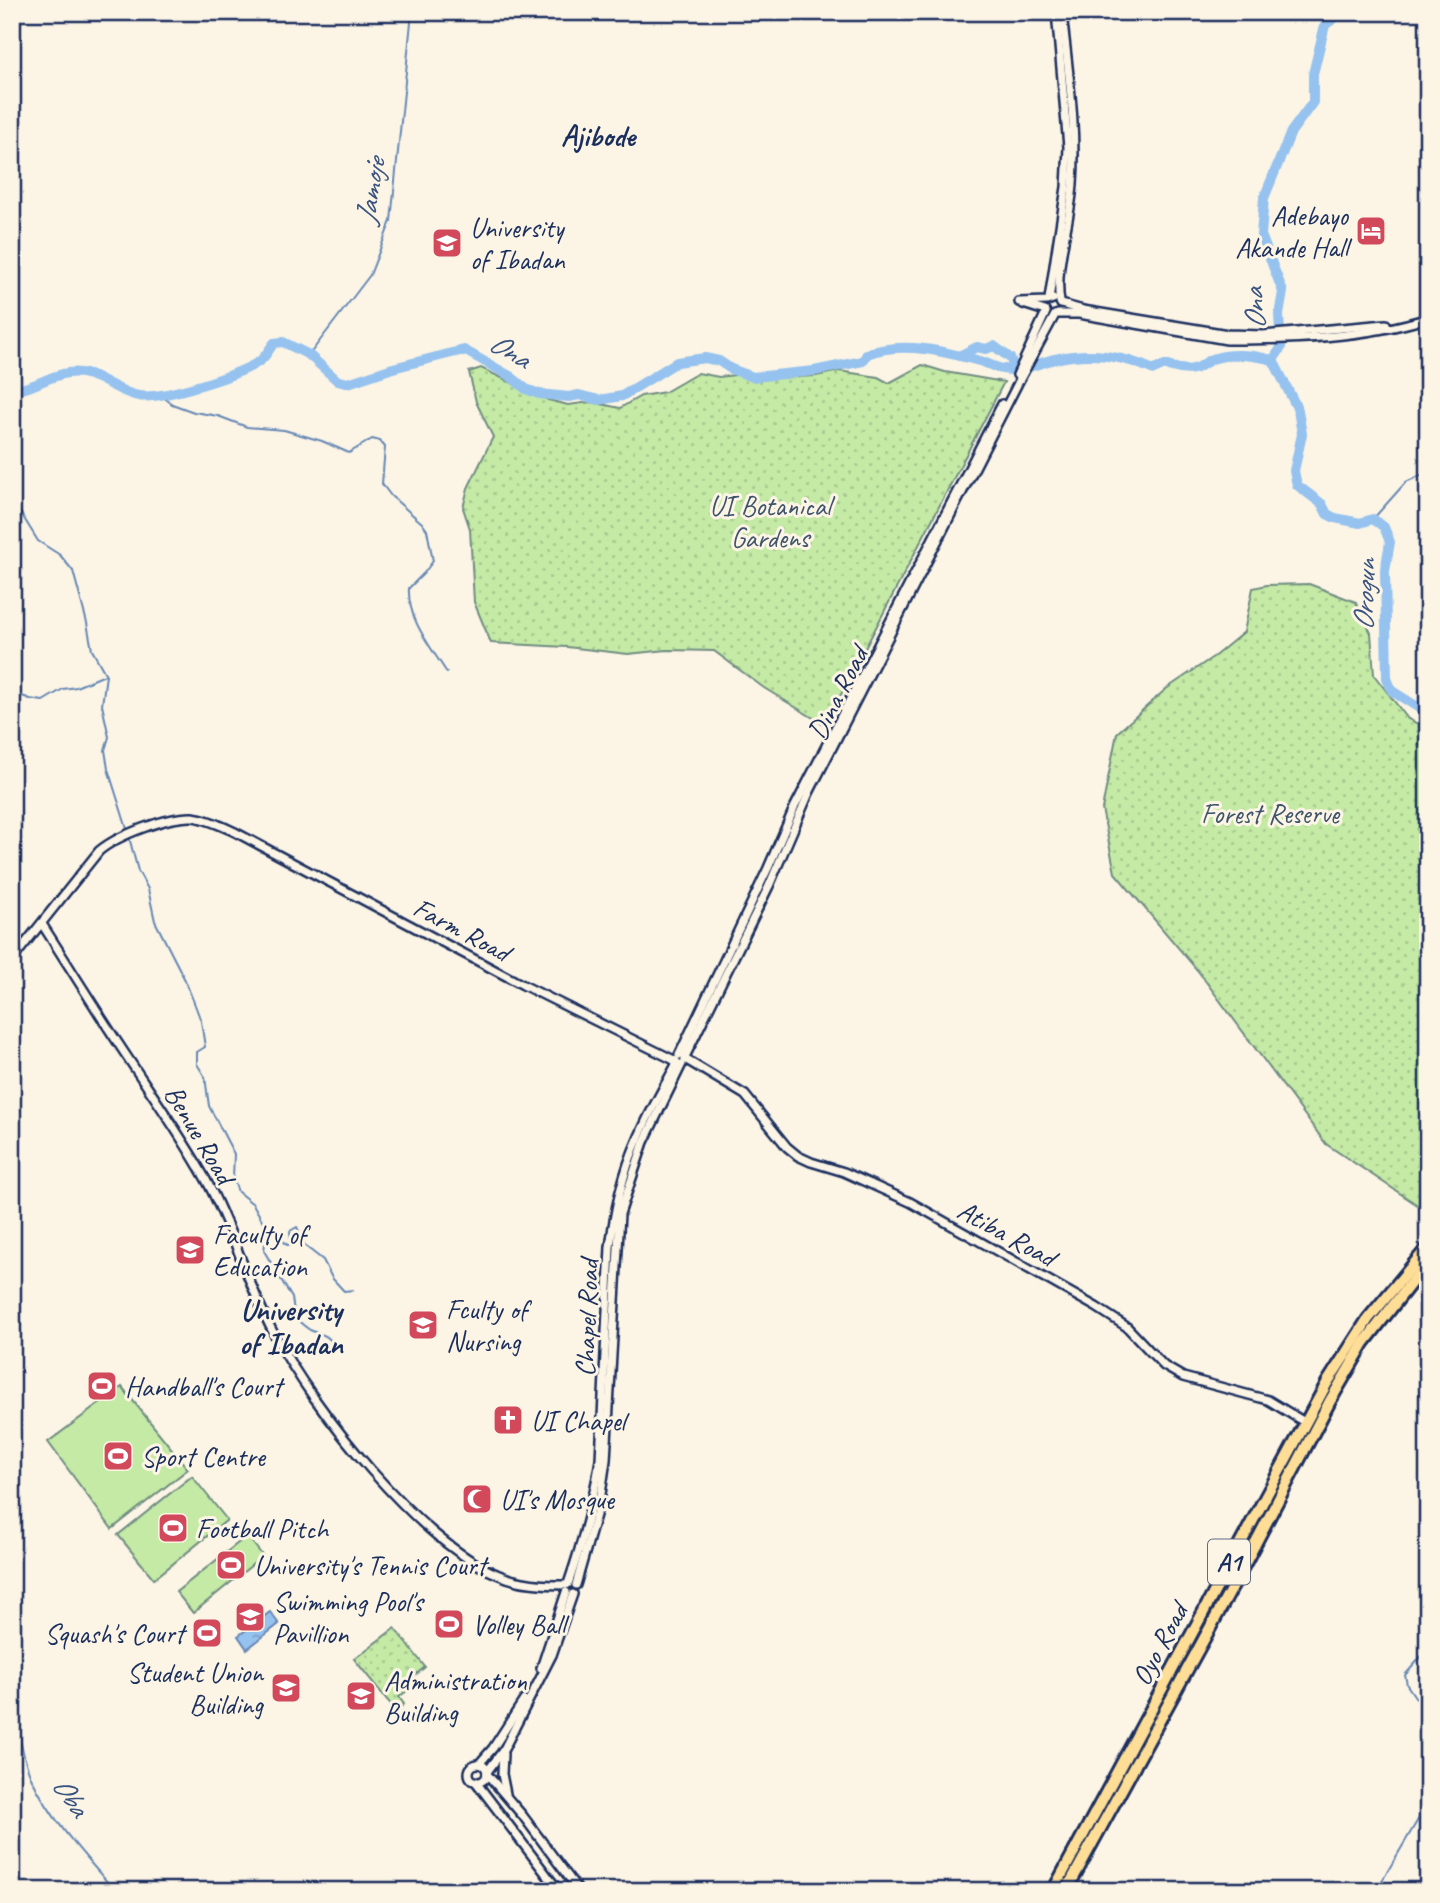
<svg xmlns="http://www.w3.org/2000/svg" width="1440" height="1903" viewBox="0 0 1440 1903" font-family="Caveat,sans-serif">
	<style>
		.green { fill: #c4eaa5; stroke: #708c82; stroke-width: 2 }
		.park { fill: url(#park-dots); stroke: #708c82; stroke-width: 2 }
		.water { fill: url(#water-ripples); stroke: #6587b5; stroke-width: 2 }
		.lines { fill: none; stroke-linecap: round; stroke-linejoin: round }
		.stream { stroke: #6587b5; stroke-width: 2 }
		.river { stroke: #96c2ef; stroke-width: 10 }
		.minor-casing { stroke: #1b2f5e; stroke-width: 12 }
		.highway-casing { stroke: #1b2f5e; stroke-width: 16 }
		.minor { stroke: #fcf5e5; stroke-width: 7 }
		.highway { stroke: #fedd96; stroke-width: 10 }
		.labels { text-anchor: middle; stroke-width: 6; stroke-linejoin: round; paint-order: stroke }
		.shield { fill: #fcf5e5; stroke: #5e6a86; stroke-width: 2 }
		.shield-label { font-size: 26px; font-weight: bold; fill: #1b2f5e }
		.poi-label { font-size: 28px; fill: #1b2f5e; stroke: #fcf5e5; text-anchor: start }
		.park-label { font-size: 28px; fill: #3d546c; stroke: #fcf5e5 }
		.street-label { font-size: 28px; fill: #1b2f5e; stroke: #fcf5e5 }
		.neighbourhood-label { font-size: 30px; font-weight: bold; fill: #1b2f5e; stroke: #fcf5e5 }
		.water-label { font-size: 30px; font-style: italic; fill: #3a5482; stroke: #fcf5e5 }
	</style>
	<defs>
		<pattern id="park-dots" width="8" height="8" patternUnits="userSpaceOnUse" patternTransform="scale(1.75)"><rect width="8" height="8" fill="#c4eaa5"/><path d="M2 2h.1M6 6h.1" fill="none" stroke="#a8c990" stroke-width="1.8" stroke-linecap="round"/></pattern>
		<pattern id="water-ripples" width="26" height="14" patternUnits="userSpaceOnUse" patternTransform="scale(1.75)"><rect width="26" height="14" fill="#96c2ef"/><path d="M2 4q2-2 4 0t4 0M15 11q2-2 4 0t4 0" fill="none" stroke="#7a9ec5"/></pattern>
	</defs>
	<rect width="100%" height="100%" fill="#fcf5e5"/>
	<filter id="ink" filterUnits="userSpaceOnUse"><feTurbulence type="fractalNoise" baseFrequency=".0143" numOctaves="2"/><feDisplacementMap in="SourceGraphic" scale="14" xChannelSelector="R" yChannelSelector="G"/><feConvolveMatrix kernelMatrix="1 2 1 2 8 2 1 2 1" color-interpolation-filters="sRGB"/></filter>
	<g filter="url(#ink)">
		<g class="green">
			<path d="M122 1387 188 1469 112 1529 48 1442Z"/>
			<path d="M192 1476 227 1520 154 1579 118 1535Z"/>
			<path d="M247 1536 263 1556 193 1613 176 1592Z"/>
		</g>
		<g class="park">
			<path d="M922 365 945 372 1004 382 825 725 764 688 714 651 667 650 628 654 567 647 491 643 474 602 470 529 463 508 468 488 493 437 476 402 469 372 481 368 548 400 568 405 591 402 620 408 641 396 665 392 698 373 719 377 743 374 776 378 816 376 839 371 878 377 889 383Z"/>
			<path d="M1309 584 1356 602 1371 633 1374 675 1408 719 1428 729V1187L1419 1206 1326 1144 1198 971 1115 873 1102 809 1117 733 1166 689 1216 655 1244 632 1253 588 1267 585Z"/>
			<path d="M395 1628 425 1667 413 1677 417 1683 399 1697 404 1704 396 1711 354 1659Z"/>
		</g>
		<path class="water" d="M270 1612 279 1624 247 1649 238 1636Z"/>
		<g class="lines">
			<g class="stream">
				<path d="M309 355 370 275 391 221 412 12"/>
				<path d="M161 395 172 404 194 412 218 416 247 427 284 430 322 441 349 453 372 439 380 441 385 447 382 484 391 496 422 523 427 530 433 561 424 573 409 588C407 619 431 647 447 673"/>
				<path d="M12 499 38 541 60 555 73 571 87 623 92 650 106 675 102 705 109 737 105 750 108 769 128 832"/>
				<path d="M1373 519 1406 482 1428 472"/>
				<path d="M12 692 30 699 43 701 63 689 76 687 105 675"/>
				<path d="M129 837 138 871 148 889 155 921 185 980 195 1005 201 1021 205 1047 197 1052V1064L205 1077 209 1106 234 1154 233 1178 238 1192 253 1204 267 1229 264 1251 292 1298 295 1318C300 1322 305 1327 310 1330 323 1336 326 1332 335 1347"/>
				<path d="M1424 1220 1428 1229"/>
				<path d="M268 1229 273 1230 287 1245 291 1244 290 1231 297 1227 305 1246 323 1260 332 1278 344 1291 353 1290"/>
				<path d="M12 1715C21 1735 22 1757 31 1777 51 1820 84 1855 115 1891"/>
				<path d="M12 1740 18 1732"/>
				<path d="M1376 1891 1419 1818 1427 1772 1421 1746 1428 1716 1407 1685 1405 1675 1428 1649"/>
			</g>
			<g class="river">
				<path d="M959 356 977 347 986 349 994 346 1010 358 1015 369"/>
				<path d="M1273 360 1298 410 1302 434 1294 471 1297 485 1322 504 1327 514 1335 518 1360 523 1373 519 1384 527 1390 542 1385 571 1387 678 1392 691 1424 711 1428 709"/>
				<path d="M1273 360 1281 348 1279 315 1283 292 1261 235 1264 198 1291 132 1313 102V74L1325 25 1343 12"/>
				<path d="M12 390C32 390 49 375 68 373 96 369 114 392 139 396 161 400 244 374 261 360 266 356 270 348 274 343L283 342 309 355 338 381 348 383 393 368 464 350 510 376 526 389 539 394 569 397 579 395 599 400 622 396 677 362 705 358 719 361 731 369 753 377 814 371 863 361 867 354C902 340 947 352 983 362 989 364 996 368 1003 369 1022 373 1037 363 1055 359 1090 351 1121 355 1154 370L1165 365C1175 368 1187 372 1197 368 1202 366 1207 361 1212 359 1232 352 1254 355 1273 360"/>
				<path d="M1424 1220 1428 1210"/>
			</g>
			<g class="minor-casing">
				<g id="minor">
					<path d="M1049 299 1066 187 1068 147 1056 12"/>
					<path d="M1019 302 1047 301 1053 299"/>
					<path d="M1060 302C1054 268 1071 220 1073 184 1077 127 1068 70 1062 12"/>
					<path d="M1023 304 1045 311"/>
					<path d="M1061 304 1083 310 1228 334 1263 335 1386 324"/>
					<path d="M1058 314H1079L1227 340C1293 340 1365 338 1428 318"/>
					<path d="M1017 375 1046 312"/>
					<path d="M42 924C67 963 91 1002 116 1040 146 1086 178 1130 205 1178 233 1228 247 1284 274 1334 313 1408 420 1544 499 1575 520 1584 544 1585 566 1585"/>
					<path d="M12 960 99 851C118 835 168 816 193 817 208 819 222 826 235 832L523 985 676 1061"/>
					<path d="M679 1055 768 868 795 806 1002 404"/>
					<path d="M685 1057 769 886 809 793 1018 383 1055 315"/>
					<path d="M685 1059 745 1095 787 1147 798 1156 811 1162 844 1172 910 1202 1096 1307 1127 1327 1164 1366 1183 1377 1268 1400 1306 1423"/>
					<path d="M568 1584C582 1543 593 1503 600 1460L610 1247C613 1223 617 1200 624 1177 635 1138 657 1099 677 1063"/>
					<path d="M576 1585 600 1501 606 1460 620 1214 644 1142 682 1064"/>
					<path d="M541 1668 566 1592"/>
					<path d="M503 1754 502 1774 506 1794"/>
					<circle cx="478" cy="1773" r="9"/>
					<path d="M479 1764 493 1748 524 1700"/>
					<path d="M487 1772 504 1749 552 1655 573 1594"/>
					<path d="M487 1774 523 1816 579 1891"/>
					<path d="M476 1782 559 1891"/>
				</g>
			</g>
			<g class="highway-casing">
				<g id="highway">
					<path d="M1053 1891 1327 1383 1368 1319 1428 1247"/>
					<path d="M1066 1891 1233 1586 1330 1401 1364 1343 1428 1261"/>
				</g>
			</g>
			<use href="#minor" class="minor"/>
			<use href="#highway" class="highway"/>
		</g>
	</g>
	<defs>
		<g id="hotel-square" transform="scale(1.575)"><rect x="-9" y="-9" width="18" height="18" rx="4" fill="#d1495b" stroke="#fcf5e5"/><path d="M-6-4.5h1.5V1H6V5H4.5V3h-9V5H-6ZM-4 0a1.8 1.8 0 1 1 3.6 0ZM.5 0V-2.5h3Q6-2.5 6 0Z" fill="#fff"/></g>
		<g id="university-square" transform="scale(1.575)"><rect x="-9" y="-9" width="18" height="18" rx="4" fill="#d1495b" stroke="#fcf5e5"/><path d="M0-5L7-2L0 1L-7-2ZM-4 1L0 2.5L4 1V4Q0 6-4 4Z" fill="#fff"/></g>
		<g id="stadium-square" transform="scale(1.575)"><rect x="-9" y="-9" width="18" height="18" rx="4" fill="#d1495b" stroke="#fcf5e5"/><path d="M0-5a6.5 5 0 1 0 0 10a6.5 5 0 1 0 0-10ZM-3.5-1.8h7v3.6h-7Z" fill="#fff"/></g>
		<g id="church-square" transform="scale(1.575)"><rect x="-9" y="-9" width="18" height="18" rx="4" fill="#d1495b" stroke="#fcf5e5"/><path d="M-1.2-6h2.4v3.5h3.3v2.4h-3.3V6h-2.4V-.1h-3.3v-2.4h3.3Z" fill="#fff"/></g>
		<g id="mosque-square" transform="scale(1.575)"><rect x="-9" y="-9" width="18" height="18" rx="4" fill="#d1495b" stroke="#fcf5e5"/><path d="M3.5-4.9A6 6 0 1 0 3.5 4.9A5 5 0 1 1 3.5-4.9Z" fill="#fff"/></g>
	</defs>
	<g fill-rule="evenodd">
		<use href="#hotel-square" x="1371" y="231"/>
		<use href="#university-square" x="447" y="243"/>
		<use href="#university-square" x="190" y="1250"/>
		<use href="#university-square" x="423" y="1325"/>
		<use href="#stadium-square" x="102" y="1386"/>
		<use href="#church-square" x="508" y="1420"/>
		<use href="#stadium-square" x="118" y="1456"/>
		<use href="#mosque-square" x="477" y="1499"/>
		<use href="#stadium-square" x="173" y="1528"/>
		<use href="#stadium-square" x="231" y="1565"/>
		<use href="#university-square" x="250" y="1617"/>
		<use href="#stadium-square" x="449" y="1624"/>
		<use href="#stadium-square" x="207" y="1633"/>
		<use href="#university-square" x="286" y="1688"/>
		<use href="#university-square" x="361" y="1696"/>
	</g>
	<g class="labels">
		<rect class="shield" x="1208" y="1539.5" width="42" height="45" rx="5"/>
		<g class="shield-label">
			<text x="1229" y="1571">A1</text>
		</g>
		<g class="poi-label">
			<text x="1348" y="225" text-anchor="end">Adebayo<tspan x="1348" dy="32">Akande Hall</tspan></text>
			<text x="470" y="237">University<tspan x="470" dy="32">of Ibadan</tspan></text>
			<text x="213" y="1244">Faculty of<tspan x="213" dy="32">Education</tspan></text>
			<text x="446" y="1319">Fculty of<tspan x="446" dy="32">Nursing</tspan></text>
			<text x="125" y="1396">Handball's Court</text>
			<text x="531" y="1430">UI Chapel</text>
			<text x="141" y="1466">Sport Centre</text>
			<text x="500" y="1509">UI's Mosque</text>
			<text x="196" y="1538">Football Pitch</text>
			<text x="254" y="1575">University's Tennis Court</text>
			<text x="273" y="1611">Swimming Pool's<tspan x="273" dy="32">Pavillion</tspan></text>
			<text x="472" y="1634">Volley Ball</text>
			<text x="184" y="1643" text-anchor="end">Squash's Court</text>
			<text x="263" y="1682" text-anchor="end">Student Union<tspan x="263" dy="32">Building</tspan></text>
			<text x="384" y="1690">Administration<tspan x="384" dy="32">Building</tspan></text>
		</g>
		<g class="park-label">
			<text x="770" y="515">UI Botanical<tspan x="770" dy="32">Gardens</tspan></text>
			<text x="1270" y="823">Forest Reserve</text>
		</g>
		<g class="street-label">
			<text transform="translate(837 693) rotate(-63)" y="10">Dina Road</text>
			<text transform="translate(462 929) rotate(28)" y="10">Farm Road</text>
			<text transform="translate(200 1134) rotate(59)" y="10">Benue Road</text>
			<text transform="translate(1007 1233) rotate(29)" y="10">Atiba Road</text>
			<text transform="translate(586 1318) rotate(-88)" y="10">Chapel Road</text>
			<text transform="translate(1159 1644) rotate(-62)" y="10">Oyo Road</text>
		</g>
		<g class="neighbourhood-label">
			<text x="598" y="146">Ajibode</text>
			<text x="291" y="1320">University<tspan x="291" dy="34">of Ibadan</tspan></text>
		</g>
		<g class="water-label">
			<text transform="translate(370 191) rotate(-81)" y="10">Jamoje</text>
			<text transform="translate(1254 309) rotate(-94)" y="10">Ona</text>
			<text transform="translate(510 350) rotate(31)" y="10">Ona</text>
			<text transform="translate(1364 595) rotate(-88)" y="10">Orogun</text>
			<text transform="translate(71 1796) rotate(56)" y="10">Oba</text>
		</g>
	</g>
	<rect width="1440" height="1903" fill="none" stroke="#fcf5e5" stroke-width="42"/>
	<rect x="21" y="21" width="1398" height="1861" fill="none" stroke="#1b2f5e" stroke-width="2.5" filter="url(#ink)"/>
</svg>
